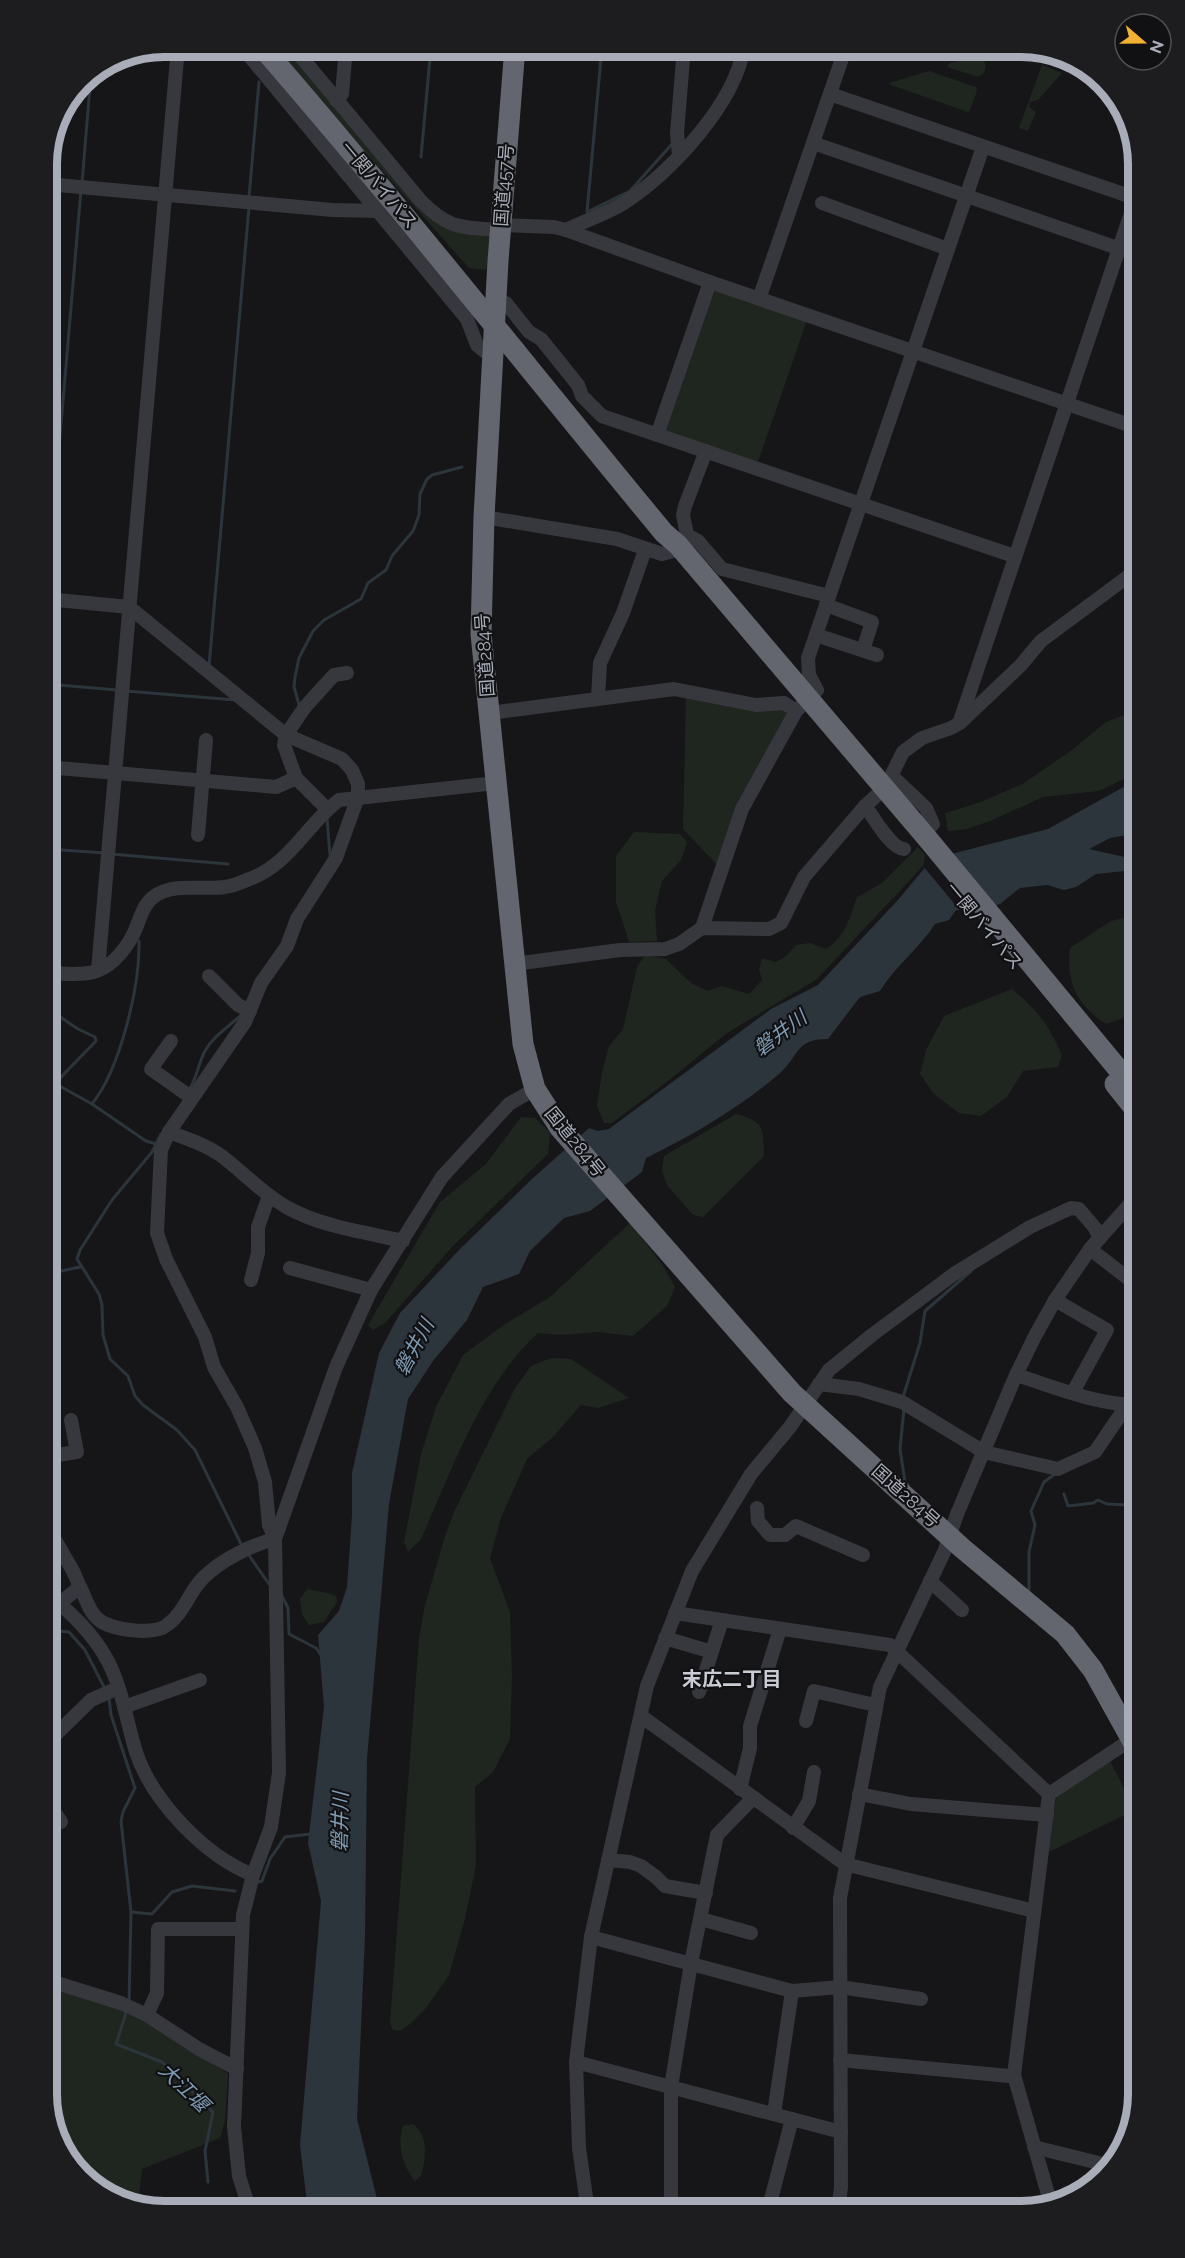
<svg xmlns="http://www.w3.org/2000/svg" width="1185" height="2258" viewBox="0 0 1185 2258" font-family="Raleway,'Noto Sans JP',sans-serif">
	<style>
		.green { fill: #1e261f }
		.water { fill: #2c353c }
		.pier { fill: #161618 }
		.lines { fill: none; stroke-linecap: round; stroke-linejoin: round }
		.stream { stroke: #2c353c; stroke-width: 3 }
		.minor { stroke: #37383d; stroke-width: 14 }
		.highway { stroke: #63666e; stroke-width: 21 }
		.labels { text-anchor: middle; stroke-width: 4.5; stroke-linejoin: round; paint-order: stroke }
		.street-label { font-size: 18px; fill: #a8adb8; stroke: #111113 }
		.water-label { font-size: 20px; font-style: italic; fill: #7f9bb3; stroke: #111113 }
		.neighbourhood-label { font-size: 20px; font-weight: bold; fill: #c9ccd4; stroke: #111113 }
		.rim { fill: none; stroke: #a8adb8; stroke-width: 8 }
	</style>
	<rect width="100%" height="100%" fill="#161618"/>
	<g class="green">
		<path d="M272 47H287L422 209 488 235 492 239 488 267 485 270 469 268Z"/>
		<path d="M975 56 983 59 986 66 984 73 978 77 947 67 950 63Z"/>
		<path d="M1042 65 1062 73 1038 100 1030 102 1029 107 1036 112 1028 131 1019 128Z"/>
		<path d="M929 71 976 87 977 91 970 110 968 112 891 85 889 83Z"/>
		<path d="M713 287 807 320 757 465 662 432Z"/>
		<path d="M686 693 782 706 791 712 719 867 683 829Z"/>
		<path d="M1138 710V772L1099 791 1043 797 990 821 967 829 948 831 945 813 981 802 1024 783 1072 750 1106 722Z"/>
		<path d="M634 832 680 834 687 842 681 860 662 881 655 911 657 941 629 942 616 902V856Z"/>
		<path d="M918 847 925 855 924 865 817 979 727 1033 668 1081 612 1123H604L597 1106 602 1073 609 1046 623 1029 637 967 645 955 666 959 691 983 708 991 722 986 749 994 762 980 759 969 762 958 776 962 786 956 796 945 810 943 826 949C845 937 850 918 857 897L882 883Z"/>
		<path d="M1138 915V1004C1132 1016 1119 1020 1106 1024 1077 1005 1066 983 1070 948L1111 921Z"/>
		<path d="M1012 989C1040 1013 1047 1022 1062 1055L1058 1067 1023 1071 1007 1097 981 1116 959 1113 934 1094 920 1074 926 1050 944 1016Z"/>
		<path d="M736 1114C765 1121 763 1129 764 1156L703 1217 693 1215 667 1185 662 1171 664 1156Z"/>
		<path d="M521 1117 535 1118 550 1132 548 1154 453 1246 385 1323 373 1330 368 1325 440 1202 486 1164Z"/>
		<path d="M630 1223 662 1264 675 1287 667 1306 633 1336 598 1332 561 1335 538 1333C481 1385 452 1470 421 1539L408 1552 404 1542 421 1454 436 1407 463 1355 505 1324 550 1297Z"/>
		<path d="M551 1358 571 1359 629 1398 598 1408 581 1405 553 1437 527 1459 501 1518 490 1558 510 1612 512 1675 510 1739 493 1772 475 1787 476 1865 465 1919 449 1975 426 2008 410 2024 400 2031 393 2030 390 2023 419 1638 425 1605 445 1536 454 1512 515 1388 531 1366Z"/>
		<path d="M307 1589 328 1593 336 1596 337 1602 324 1622 309 1625 302 1614 300 1599Z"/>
		<path d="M1109 1759 1135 1810 1047 1853 1057 1794Z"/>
		<path d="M47 1987 147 2017 228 2074 225 2121 220 2138 142 2169 138 2205 98 2191 56 2139 47 2094Z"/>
		<path d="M413 2124C429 2136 426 2158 421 2176L415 2181C402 2165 397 2145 403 2126Z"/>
	</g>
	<path class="water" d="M1138 779V833L1110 838 1089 849 1138 860V864L1134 870 1096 874 1076 887 1064 890 1047 885 1020 888 1000 904 976 911 956 910 949 920 935 924C919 949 896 965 880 991L860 997 828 1039C794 1039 800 1056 779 1074 739 1108 693 1135 646 1158L642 1172 590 1211 564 1218 530 1251 519 1274 483 1287 467 1320 433 1361 408 1399 389 1504 367 1759 365 1936 357 2119 380 2211H308L300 2145 321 1901 308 1843 324 1707 318 1635 339 1611 347 1587 352 1515V1473L379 1353 400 1313 460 1249 532 1179 589 1128 598 1131 609 1129 771 1009 818 985 898 900 932 859 1048 829Z"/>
	<path class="pier" d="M930 857 998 908 976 914 962 913 923 866Z"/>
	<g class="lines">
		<g class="stream">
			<path d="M602 47 587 212 630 191 672 144"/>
			<path d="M421 157 431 47"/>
			<path d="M82 183 91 74"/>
			<path d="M249 197 259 82"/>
			<path d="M47 589 81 190"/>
			<path d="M209 666 249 207"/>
			<path d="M47 684 117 690"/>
			<path d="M126 691 235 700"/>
			<path d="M300 708 294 687 295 677 299 658 313 631 324 620 361 599 368 583 386 570 392 556 413 531 419 515 420 494 427 479 432 475 462 467"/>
			<path d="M327 818 330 855"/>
			<path d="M47 849 105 853"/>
			<path d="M111 854 228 864"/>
			<path d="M56 1084 92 1104 146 1141 156 1144"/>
			<path d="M189 1090C197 1078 198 1064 205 1051 213 1036 230 1026 242 1014"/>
			<path d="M92 1104C120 1069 140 987 139 941"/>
			<path d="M47 1117 48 1095 63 1075 96 1041 95 1037 78 1029 47 1008"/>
			<path d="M161 1134 152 1152 112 1200 80 1250 77 1259 99 1294 102 1305 103 1335 110 1359 128 1376 135 1396 143 1405 177 1430 195 1450 242 1546"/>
			<path d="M47 1274 80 1267"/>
			<path d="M903 1397 920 1343 925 1311 971 1271"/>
			<path d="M904 1409 900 1449 905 1482 908 1485"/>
			<path d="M1064 1494 1068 1506 1093 1503 1098 1500 1107 1504 1128 1505 1131 1509 1135 1523 1138 1525"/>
			<path d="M248 1554 269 1584"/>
			<path d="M1029 1590V1552L1035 1525 1031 1511 1044 1482 1055 1474"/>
			<path d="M282 1596 288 1608 289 1634 316 1648 321 1655"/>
			<path d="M47 1630 69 1632 85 1650 105 1689"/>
			<path d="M109 1698 111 1715 135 1788 123 1812 121 1821 131 1912 129 2003"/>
			<path d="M259 1882 262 1881 270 1859 285 1837 310 1834"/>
			<path d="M131 1912 152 1914 172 1892 192 1886 235 1891"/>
			<path d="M127 2010 116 2044 162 2062 213 2112 205 2151 208 2182"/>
		</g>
		<g class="minor">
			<path d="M242 47 467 319 477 345 493 358"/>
			<path d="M293 47 420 200C449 230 461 227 500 230"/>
			<path d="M830 94 1138 199"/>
			<path d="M336 100 342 94 346 47"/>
			<path d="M813 143 1138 255"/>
			<path d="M679 155 677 133 684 47"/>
			<path d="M47 184 332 210 378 211"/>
			<path d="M822 203 948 249"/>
			<path d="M501 225 554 227 566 230 710 282 1138 428"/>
			<path d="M566 230C584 221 606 214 624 203 671 172 735 104 744 47"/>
			<path d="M759 299 846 47"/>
			<path d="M496 302 506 303 529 332 541 339 578 385 582 396 602 416 1014 556"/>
			<path d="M657 435 710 282"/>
			<path d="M484 517 617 539 662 554 673 551 687 535 683 515 685 506 706 451"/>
			<path d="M687 535 698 541 722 569 829 596"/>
			<path d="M826 605 872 622 863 650"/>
			<path d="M816 635 877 655"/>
			<path d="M598 698 600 663 623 613 645 550"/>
			<path d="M490 713 674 689 756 705 784 703 796 711"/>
			<path d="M960 721 1136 198"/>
			<path d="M47 767 265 786 276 787 296 778"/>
			<path d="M892 776 926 808 933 824 929 828"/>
			<path d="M865 806C874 817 890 848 904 849"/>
			<path d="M327 809 296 778 284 745 286 735 305 707 334 675 347 673"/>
			<path d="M198 835 206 740"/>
			<path d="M702 928 742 809 796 711 817 690 809 675 808 658 983 147"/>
			<path d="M514 964 620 950 665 949 679 944 702 928 769 929 781 923 804 877 865 806 885 788 903 752 922 738 951 728 960 723 1021 665 1041 641 1138 569"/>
			<path d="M98 970 178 47"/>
			<path d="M47 972C62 974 81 976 97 971 114 965 130 944 136 928 142 913 145 899 162 892 181 884 205 890 225 887 233 886 240 883 247 880 289 866 306 825 339 800L496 783"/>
			<path d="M209 976 238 1005 250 1011"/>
			<path d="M171 1041 151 1069 192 1098"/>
			<path d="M169 1132C188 1139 207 1145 223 1157 245 1174 264 1195 288 1208 323 1227 364 1232 403 1241"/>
			<path d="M1090 1249 1138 1286"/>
			<path d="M290 1268 371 1290"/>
			<path d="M251 1280 258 1253V1227L269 1196"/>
			<path d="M1055 1300 1107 1330 1073 1392"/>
			<path d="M1016 1375C1055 1387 1097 1405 1138 1405"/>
			<path d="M819 1384 859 1389 902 1402 984 1452 1058 1469 1095 1452 1127 1405"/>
			<path d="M50 1456 77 1452 71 1420"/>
			<path d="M47 1484 54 1482 47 1438"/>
			<path d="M757 1508 758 1521 770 1535H785L796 1526 863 1555"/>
			<path d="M47 1526 73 1571 80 1587"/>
			<path d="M930 1581 962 1610"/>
			<path d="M47 1592C68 1611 90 1630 105 1656 122 1685 126 1720 136 1752 152 1801 205 1856 253 1875"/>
			<path d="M47 1613 80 1587C85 1596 89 1612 98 1619 110 1630 154 1636 167 1625 184 1613 189 1592 203 1578 221 1560 251 1545 275 1539L269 1525 265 1482 255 1448 237 1407 214 1367 205 1337 166 1259 157 1233 161 1150 169 1132 245 1022 261 983 287 946 297 919 336 858 358 797V784L352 770 342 759 286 735 129 607 47 599"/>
			<path d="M675 1613 890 1645 1049 1794"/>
			<path d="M665 1638 712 1652"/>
			<path d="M699 1692 722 1620"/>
			<path d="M124 1707 200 1680"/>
			<path d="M641 1716 845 1864 1034 1911"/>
			<path d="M806 1721 814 1691 875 1705"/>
			<path d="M47 1743 91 1700 118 1688"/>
			<path d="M740 1789 750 1748V1726L780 1629"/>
			<path d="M859 1794 911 1804 1047 1815"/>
			<path d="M47 1801 61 1822"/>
			<path d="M793 1828 809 1801 814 1772"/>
			<path d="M608 1860 630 1862 641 1866 656 1877 665 1886 706 1893"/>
			<path d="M701 1919 751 1933"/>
			<path d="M591 1937 792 1991 840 1987 921 1999"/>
			<path d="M47 1980 121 2003 147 2015 199 2049 237 2069"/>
			<path d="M147 2015 157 1993 158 1929H242"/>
			<path d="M840 2060 1009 2076 1014 2075"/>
			<path d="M576 2062 841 2132"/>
			<path d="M774 2114 792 1991"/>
			<path d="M1034 2147 1111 2166"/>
			<path d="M1051 2205 1014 2075 1049 1794 1132 1739"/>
			<path d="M250 2211 239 2176 234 2127 243 1915 253 1875 271 1827 279 1773 275 1539 336 1367 371 1290 442 1177 509 1104 535 1089"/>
			<path d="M588 2211 579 2148 576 2062 591 1937 647 1686 692 1571 751 1474 790 1427 829 1370 872 1335 954 1274 1030 1227 1071 1208 1079 1209 1095 1228 1100 1238"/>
			<path d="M671 2211V2087L691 1963 717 1835 753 1798"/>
			<path d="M768 2211 792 2119"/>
			<path d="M838 2211 841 2187 840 1898 880 1687 945 1550 957 1514 1016 1375 1035 1336 1055 1300 1090 1249 1138 1195"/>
		</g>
		<g class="highway">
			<path d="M262 47C400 206 530 371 664 533L678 545 927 838 1138 1093"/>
			<path d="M515 47 498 261 484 517 481 634 523 1044 535 1089 560 1128 792 1393 962 1548 1065 1634 1093 1670 1138 1751"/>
			<path d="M1115 1084 1138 1113"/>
		</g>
	</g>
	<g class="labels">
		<g class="street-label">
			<text transform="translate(379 185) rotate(50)" y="6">一関バイパス</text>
			<text transform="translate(504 185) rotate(-86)" y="6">国道457号</text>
			<text transform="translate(485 655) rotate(-94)" y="6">国道284号</text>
			<text transform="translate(984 926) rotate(50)" y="6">一関バイパス</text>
			<text transform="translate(575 1142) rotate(51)" y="6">国道284号</text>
			<text transform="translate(906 1496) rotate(42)" y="6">国道284号</text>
		</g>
		<g class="water-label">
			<text transform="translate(780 1033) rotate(-37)" y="7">磐井川</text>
			<text transform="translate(414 1347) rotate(-62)" y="7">磐井川</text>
			<text transform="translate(340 1822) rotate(-89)" y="7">磐井川</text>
			<text transform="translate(184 2087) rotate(44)" y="7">大江堰</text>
		</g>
		<g class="neighbourhood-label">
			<text x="732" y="1686">末広二丁目</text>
		</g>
	</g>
	<path d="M0 0H1185V2258H0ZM164 57H1021A107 107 0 0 1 1128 164V2094A107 107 0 0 1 1021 2201H164A107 107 0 0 1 57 2094V164A107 107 0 0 1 164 57Z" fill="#1d1d20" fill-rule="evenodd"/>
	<path class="rim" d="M164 57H1021A107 107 0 0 1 1128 164V2094A107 107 0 0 1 1021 2201H164A107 107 0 0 1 57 2094V164A107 107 0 0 1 164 57Z"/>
	<g transform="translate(1143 42) rotate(110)"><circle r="28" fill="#111113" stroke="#4d4f55" stroke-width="1.5"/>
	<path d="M0-4.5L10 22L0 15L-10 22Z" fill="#f2b134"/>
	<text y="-9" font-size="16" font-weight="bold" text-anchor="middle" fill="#a8adb8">N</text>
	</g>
</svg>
